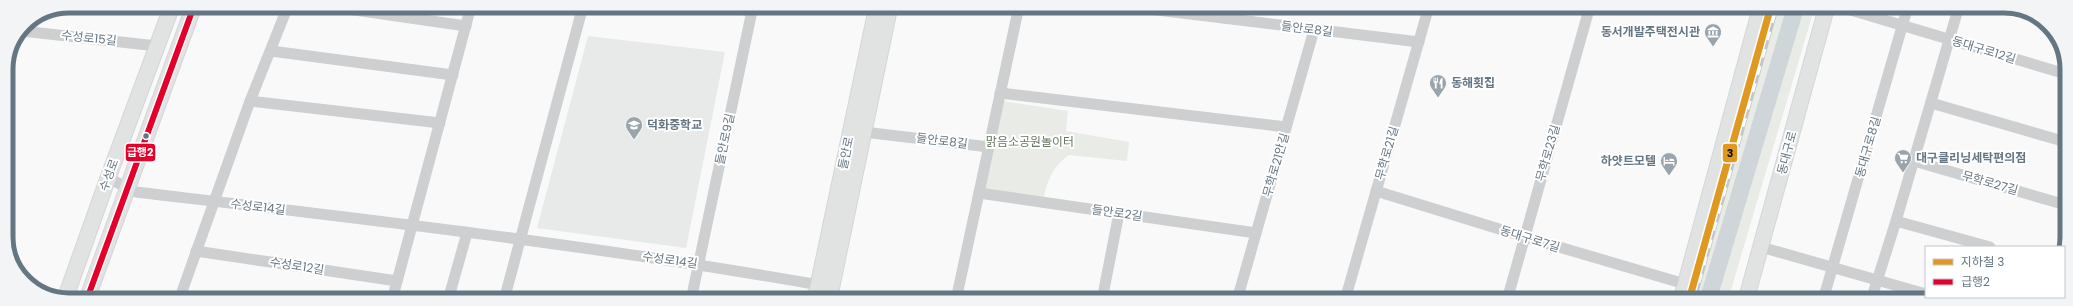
<svg xmlns="http://www.w3.org/2000/svg" width="2073" height="306" viewBox="0 0 2073 306" font-family="Poppins,'Noto Sans KR',sans-serif">
	<style>
		.built { fill: #e8e9e9 }
		.green { fill: #e8ebe6 }
		.lines { fill: none; stroke-linecap: round; stroke-linejoin: round }
		.river { stroke: #ced6d9; stroke-width: 17 }
		.secondary-casing { stroke: #d5d6d7; stroke-width: 17 }
		.minor { stroke: #cecfd0; stroke-width: 11 }
		.secondary { stroke: #e1e2e2; stroke-width: 15 }
		.rail-casing { stroke: #c3c5c6; stroke-width: 4.5 }
		.rail { stroke: #fff; stroke-width: 3; stroke-dasharray: 9; stroke-linecap: butt }
		.bus-1-casing { stroke: #fff; stroke-width: 9 }
		.bus-1 { stroke: #e4002b; stroke-width: 6 }
		.metro-1-casing { stroke: #fff; stroke-width: 10 }
		.metro-1 { stroke: #df9921; stroke-width: 7 }
		.bus-dot { fill: #657683; stroke: #fff; stroke-width: 1.5 }
		.labels { text-anchor: middle; stroke-width: 4; stroke-linejoin: round; paint-order: stroke }
		.street-label { font-size: 12px; fill: #657683; stroke: #fff }
		.poi-label { font-size: 12px; font-weight: bold; fill: #657683; stroke: #fff; text-anchor: start }
		.park-label { font-size: 12px; fill: #687a64; stroke: #fff }
		.rim { fill: none; stroke: #657683; stroke-width: 5 }
		.line-badge { stroke: #fff; stroke-width: 1.5 }
		.badge-label { font-size: 11px; text-anchor: middle; font-weight: bold; fill: #fff }
		.pale-badge-label { font-size: 11px; text-anchor: middle; font-weight: bold; fill: #111 }
	</style>
	<rect width="100%" height="100%" fill="#f9f9f9"/>
	<path class="built" d="M588 36 725 52 686 248 537 228Z"/>
	<g class="green">
		<path d="M1775 6H1815L1728 300H1693Z"/>
		<path d="M1003 101 1068 111 1066 131 1129 142 1127 161 1069 155C1053 166 1048 179 1044 197L983 190Z"/>
	</g>
	<g class="lines">
		<path class="river" d="M1708 300 1796 6"/>
		<g class="secondary-casing">
			<g id="secondary">
				<path d="M65 299 108 178 172 6"/>
				<path d="M87 299 194 6"/>
				<path d="M815 300 877 6"/>
				<path d="M829 300 890 6"/>
				<path d="M1681 300 1761 6"/>
				<path d="M1746 300 1827 6"/>
			</g>
		</g>
		<g class="minor">
			<path d="M327 6 466 26"/>
			<path d="M719 6 752 11"/>
			<path d="M1124 6 1419 42"/>
			<path d="M1837 6 2066 74"/>
			<path d="M1224 18 1226 6"/>
			<path d="M22 31 157 46"/>
			<path d="M271 51 453 75"/>
			<path d="M1000 93 1286 127"/>
			<path d="M250 101 440 123"/>
			<path d="M1931 103 2066 142"/>
			<path d="M864 132 989 147"/>
			<path d="M1914 161 2066 205"/>
			<path d="M108 178 136 192C364 219 592 245 819 285"/>
			<path d="M1376 191 1525 237 1685 284"/>
			<path d="M979 193 1256 233"/>
			<path d="M1896 221 1990 247"/>
			<path d="M1761 247 1926 294"/>
			<path d="M196 251 397 281"/>
			<path d="M1935 297 1946 300"/>
			<path d="M179 300 250 101 288 6"/>
			<path d="M392 300 471 6"/>
			<path d="M448 300 467 233"/>
			<path d="M504 300 583 6"/>
			<path d="M691 300 753 6"/>
			<path d="M956 300 1019 6"/>
			<path d="M1102 300 1119 213"/>
			<path d="M1237 300 1314 30"/>
			<path d="M1345 300 1429 6"/>
			<path d="M1507 300 1590 6"/>
			<path d="M1823 300 1908 6"/>
			<path d="M1871 300 1896 221 1959 6"/>
		</g>
		<use href="#secondary" class="secondary"/>
		<g class="rail-casing">
			<path id="rail" d="M1694 300 1777 6"/>
		</g>
		<use href="#rail" class="rail"/>
		<g class="bus-1-casing">
			<path id="bus-1" d="M87 299 194 6"/>
		</g>
		<use href="#bus-1" class="bus-1"/>
		<g class="metro-1-casing">
			<path id="metro-1" d="M1689 300 1771 6"/>
		</g>
		<use href="#metro-1" class="metro-1"/>
	</g>
	<defs>
		<g id="museum-pin" transform="scale(0.9)"><path d="M0 17L-7.5 6A9.5 9.5 0 1 1 7.5 6Z" fill="#99a4ac" stroke="#fff"/><path d="M0-6L6-3V-2H-6V-3ZM-5-1h2V3h-2ZM-1-1h2V3h-2ZM3-1h2V3H3ZM-6 4H6V6H-6Z" fill="#fff"/></g>
		<g id="restaurant-pin" transform="scale(0.9)"><path d="M0 17L-7.5 6A9.5 9.5 0 1 1 7.5 6Z" fill="#99a4ac" stroke="#fff"/><path d="M-5-6h1v4h1v-4h1v4h1v-4h1v5L-1.5 .5V6h-2V.5L-5-1ZM5-6V6H3V1.5H1.5Q1.5-4 5-6Z" fill="#fff"/></g>
		<g id="school-pin" transform="scale(0.9)"><path d="M0 17L-7.5 6A9.5 9.5 0 1 1 7.5 6Z" fill="#99a4ac" stroke="#fff"/><path d="M0-5L7-2L0 1L-7-2ZM-4 1L0 2.5L4 1V4Q0 6-4 4Z" fill="#fff"/></g>
		<g id="supermarket-pin" transform="scale(0.9)"><path d="M0 17L-7.5 6A9.5 9.5 0 1 1 7.5 6Z" fill="#99a4ac" stroke="#fff"/><path d="M-6-5.5h2.5l.6 2H6L4.5 2H-2.5L-4.4-4H-6ZM-1.5 3.2a1.3 1.3 0 1 0 .1 0ZM3 3.2a1.3 1.3 0 1 0 .1 0Z" fill="#fff"/></g>
		<g id="hotel-pin" transform="scale(0.9)"><path d="M0 17L-7.5 6A9.5 9.5 0 1 1 7.5 6Z" fill="#99a4ac" stroke="#fff"/><path d="M-6-4.5h1.5V1H6V5H4.5V3h-9V5H-6ZM-4 0a1.8 1.8 0 1 1 3.6 0ZM.5 0V-2.5h3Q6-2.5 6 0Z" fill="#fff"/></g>
	</defs>
	<g fill-rule="evenodd">
		<use href="#museum-pin" x="1713" y="32"/>
		<use href="#restaurant-pin" x="1438" y="83"/>
		<use href="#school-pin" x="634" y="125"/>
		<use href="#supermarket-pin" x="1903" y="158"/>
		<use href="#hotel-pin" x="1669" y="161"/>
	</g>
	<circle class="bus-dot" cx="146" cy="136" r="3.5"/>
	<g class="labels">
		<g class="street-label">
			<text transform="translate(1307 29) rotate(7)" y="4">들안로8길</text>
			<text transform="translate(89 38) rotate(6)" y="4">수성로15길</text>
			<text transform="translate(1984 50) rotate(17)" y="4">동대구로12길</text>
			<text transform="translate(725 139) rotate(-78)" y="4">들안로9길</text>
			<text transform="translate(942 141) rotate(7)" y="4">들안로8길</text>
			<text transform="translate(1868 147) rotate(-74)" y="4">동대구로8길</text>
			<text transform="translate(846 153) rotate(-78)" y="4">들안로</text>
			<text transform="translate(1387 153) rotate(-74)" y="4">무학로21길</text>
			<text transform="translate(1548 153) rotate(-74)" y="4">무학로23길</text>
			<text transform="translate(1787 153) rotate(-75)" y="4">동대구로</text>
			<text transform="translate(1276 165) rotate(-74)" y="4">무학로21안길</text>
			<text transform="translate(109 175) rotate(-70)" y="4">수성로</text>
			<text transform="translate(1990 183) rotate(16)" y="4">무학로27길</text>
			<text transform="translate(258 207) rotate(7)" y="4">수성로14길</text>
			<text transform="translate(1117 213) rotate(8)" y="4">들안로2길</text>
			<text transform="translate(1530 239) rotate(17)" y="4">동대구로7길</text>
			<text transform="translate(670 260) rotate(8)" y="4">수성로14길</text>
			<text transform="translate(297 266) rotate(9)" y="4">수성로12길</text>
		</g>
		<g class="poi-label">
			<text x="1700" y="36" text-anchor="end">동서개발주택전시관</text>
			<text x="1451" y="87">동해횟집</text>
			<text x="647" y="129">덕화중학교</text>
			<text x="1916" y="162">대구클리닝세탁편의점</text>
			<text x="1656" y="165" text-anchor="end">하얏트모텔</text>
		</g>
		<g class="park-label">
			<text x="1030" y="146">맑음소공원놀이터</text>
		</g>
	</g>
	<path d="M0 0H2073V306H0ZM69 13H2004A56 56 0 0 1 2060 69V237A56 56 0 0 1 2004 293H69A56 56 0 0 1 13 237V69A56 56 0 0 1 69 13Z" fill="#f3f4f5" fill-rule="evenodd"/>
	<path class="rim" d="M69 13H2004A56 56 0 0 1 2060 69V237A56 56 0 0 1 2004 293H69A56 56 0 0 1 13 237V69A56 56 0 0 1 69 13Z"/>
	<g class="line-badge">
		<rect x="125" y="143" width="31" height="19" rx="4" fill="#e4002b"/>
		<rect x="1722" y="143" width="16" height="20" rx="4" fill="#df9921"/>
	</g>
	<g class="badge-label">
		<text x="140" y="156">급행2</text>
	</g>
	<g class="pale-badge-label">
		<text x="1730" y="157">3</text>
	</g>
	<rect x="1925" y="246" width="140" height="52" fill="#ffffff" stroke="#c1c8cd"/>
	<rect x="1933" y="259" width="20" height="6" fill="#df9921" stroke="#c1c8cd"/>
	<text x="1961" y="266" font-size="12" fill="#657683">지하철 3</text>
	<rect x="1933" y="279" width="20" height="6" fill="#e4002b" stroke="#c1c8cd"/>
	<text x="1961" y="286" font-size="12" fill="#657683">급행2</text>
</svg>
